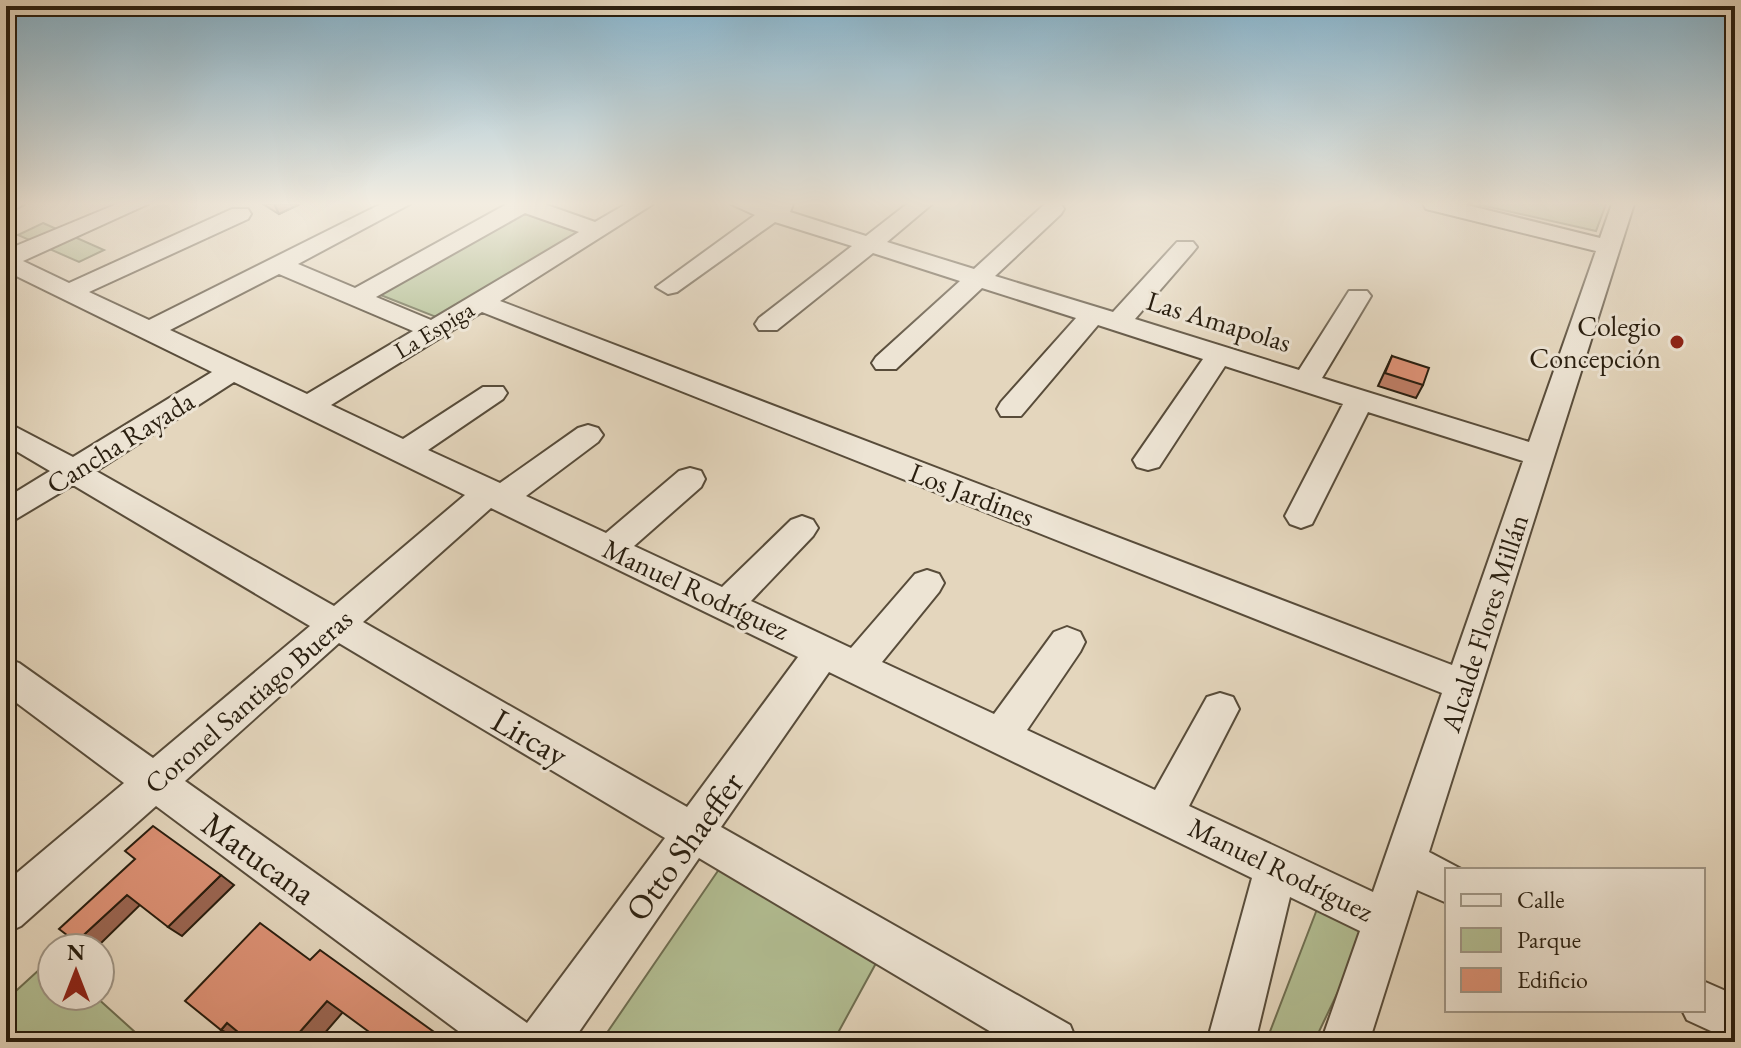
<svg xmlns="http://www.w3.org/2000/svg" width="1741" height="1048" viewBox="0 0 1741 1048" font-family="'EB Garamond',serif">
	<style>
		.green { fill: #b2be93; stroke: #6e6e51; stroke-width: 2 }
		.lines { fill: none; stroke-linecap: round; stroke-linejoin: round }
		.minor-casing { stroke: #584c3a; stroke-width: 4 }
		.minor { fill: #ede4d4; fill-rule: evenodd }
		.wall { fill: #be7d65; stroke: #291e0f; stroke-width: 2 }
		.shaded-wall { fill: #9b6652; stroke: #291e0f; stroke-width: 2 }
		.building { fill: #dd9175; stroke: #291e0f; stroke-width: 2 }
		.poi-dot { fill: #8f2418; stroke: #ede4d4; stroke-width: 3 }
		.labels { text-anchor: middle; stroke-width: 6; stroke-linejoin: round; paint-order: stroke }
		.far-street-label { font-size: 24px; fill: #291e0f; stroke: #ede4d4 }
		.street-label { font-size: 28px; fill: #291e0f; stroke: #ede4d4 }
		.poi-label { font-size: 28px; fill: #291e0f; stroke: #ede4d4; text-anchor: end }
		.near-street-label { font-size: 34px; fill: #291e0f; stroke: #ede4d4 }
	</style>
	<rect width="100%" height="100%" fill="#e4d6bd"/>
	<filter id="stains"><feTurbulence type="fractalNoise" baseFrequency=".0025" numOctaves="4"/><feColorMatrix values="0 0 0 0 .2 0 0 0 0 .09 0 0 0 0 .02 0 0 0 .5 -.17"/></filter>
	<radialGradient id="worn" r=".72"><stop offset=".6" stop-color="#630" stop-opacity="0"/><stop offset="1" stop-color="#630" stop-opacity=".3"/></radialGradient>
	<g class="green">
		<path d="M1476 204H1606L1596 231Z"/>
		<path d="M522 210 581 231 436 317 373 292Z"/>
		<path d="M43 223 104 250 79 262 18 235Z"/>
		<path d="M724 862 881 954 833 1042H605L602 1040Z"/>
		<path d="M1319 904 1369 927 1314 1042H1266Z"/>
		<path d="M52 958V996H95L146 1042H6V1000Z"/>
	</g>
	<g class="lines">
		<g class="minor-casing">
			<g id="minor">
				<path d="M6 204H24L6 214Z"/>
				<path d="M117 204H148L23 261 69 283 232 209H248L251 214 248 219 89 292 149 320 381 204H410L298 264 355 288 507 204H544L595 222 626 204H653L500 301 1452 665 1523 461 1368 412 1312 524 1301 528 1290 524 1285 516 1343 404 1225 366 1159 467 1148 470 1137 467 1133 460 1203 359 1098 325 1021 416H1001L997 409 1001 402 1076 318 982 288 896 369H876L872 363 876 357 960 281 873 253 777 330H759L755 324 759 318 852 246 775 222 677 292 668 294 656 287 755 215 731 204H793L790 212 866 236 907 204H932L887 242 974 269 1045 204H1061L1064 209 1061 214 995 276 1113 312 1177 242H1193L1197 247 1193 252 1135 319 1299 370 1349 291H1367L1371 296 1322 378 1529 442 1596 251 1426 209 1423 204H1463L1600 238 1612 204H1634L1429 852 1463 870H1447V903L1417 890 1369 1042H1321L1360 931 1290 897 1255 1042H1207L1252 878 829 672 721 827 1070 1025 1077 1042H1008L699 858 572 1042H473L156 806 21 926 6 933V882L124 783 6 695V658L19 663 153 758 310 626 73 485 6 525V498L50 471 6 445V422L73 457 212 372 6 271V250ZM525 213 579 232 431 320 376 297ZM279 274 413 331 307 394 170 330ZM482 312 1442 693 1373 892 1189 806 1239 709 1233 697 1220 693 1207 697 1155 790 1027 730 1080 652 1085 642 1080 632 1067 627 1054 632 994 714 882 662 939 592 944 583 939 574 927 570 915 574 851 648 751 601 813 536 818 528 813 520 802 516 791 520 722 587 634 546 701 487 705 479 701 471 690 468 679 471 606 533 526 496 598 442 603 435 598 428 588 425 578 428 500 483 428 450 503 399 507 393 503 387H483L403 439 331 405ZM234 382 465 495 334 606 96 471ZM491 508 798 657 687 807 363 622ZM339 643 665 838 527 1023 185 781Z"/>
				<path d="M1703 981 1735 995V1042L1687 1020 1682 1010H1703Z"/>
			</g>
		</g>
		<use href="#minor" class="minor"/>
	</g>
	<g class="wall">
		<path d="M263 204H300L279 214Z"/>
		<path d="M1392 356 1423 385 1416 398 1378 386Z"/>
	</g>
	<g class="shaded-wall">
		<path d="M274 204H300L279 214Z"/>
		<path d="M221 875 234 885 182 936 168 927Z"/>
		<path d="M127 895 141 904 96 948H86L76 942Z"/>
		<path d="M327 1001 343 1012 317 1042H291Z"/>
		<path d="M227 1023 246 1034 240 1040 221 1030Z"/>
	</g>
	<g class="building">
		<path d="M1392 356 1429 368 1423 385 1385 373Z"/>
		<path d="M153 826 221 875 168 927 127 895 76 942 59 929 135 859 125 851Z"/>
		<path d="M260 923 310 960 320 950 448 1042H371L376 1037 327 1001 291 1042H250L227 1023 221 1030 185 1001Z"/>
	</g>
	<linearGradient id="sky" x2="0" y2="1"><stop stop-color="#87b6d0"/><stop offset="0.58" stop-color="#f3ede1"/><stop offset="1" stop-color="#f3ede1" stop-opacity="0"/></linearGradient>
	<rect width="1741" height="351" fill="url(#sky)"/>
	<circle class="poi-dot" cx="1677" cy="342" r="8"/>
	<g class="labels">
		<g class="far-street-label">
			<text transform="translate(434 330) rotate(-31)" y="8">La Espiga</text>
		</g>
		<g class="street-label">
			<text transform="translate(1219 321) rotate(17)" y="10">Las Amapolas</text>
			<text transform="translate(120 442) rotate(-32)" y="10">Cancha Rayada</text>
			<text transform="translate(972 494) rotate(21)" y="10">Los Jardines</text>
			<text transform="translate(696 589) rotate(25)" y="10">Manuel Rodríguez</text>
			<text transform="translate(1484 623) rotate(-72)" y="10">Alcalde Flores Millán</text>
			<text transform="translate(248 701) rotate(-41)" y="10">Coronel Santiago Bueras</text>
			<text transform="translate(1281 869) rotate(26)" y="10">Manuel Rodríguez</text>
		</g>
		<g class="poi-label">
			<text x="1661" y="336">Colegio<tspan x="1661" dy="32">Concepción</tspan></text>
		</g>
		<g class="near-street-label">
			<text transform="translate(530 737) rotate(30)" y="12">Lircay</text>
			<text transform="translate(684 846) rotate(-54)" y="12">Otto Shaeffer</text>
			<text transform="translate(259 858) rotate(36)" y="12">Matucana</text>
		</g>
	</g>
	<rect width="1741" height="1048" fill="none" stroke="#e4d6bd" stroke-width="32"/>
	<rect x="8" y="8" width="1725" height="1032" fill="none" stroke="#291e0f" stroke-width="4"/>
	<rect x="16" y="16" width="1709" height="1016" fill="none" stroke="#291e0f" stroke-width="2"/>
	<rect x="1445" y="868" width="260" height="144" fill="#ede4d4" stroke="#9f9585" stroke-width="2"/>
	<rect x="1461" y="894" width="40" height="12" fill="#ede4d4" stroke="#9f9585" stroke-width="2"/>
	<text x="1517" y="908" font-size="24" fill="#291e0f">Calle</text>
	<rect x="1461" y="928" width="40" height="24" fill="#b2be93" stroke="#9f9585" stroke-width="2"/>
	<text x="1517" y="948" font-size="24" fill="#291e0f">Parque</text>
	<rect x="1461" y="968" width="40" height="24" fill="#dd9175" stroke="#9f9585" stroke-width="2"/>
	<text x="1517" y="988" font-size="24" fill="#291e0f">Edificio</text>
	<g transform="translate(76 972)"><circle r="38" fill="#ede4d4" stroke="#9f9585" stroke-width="2"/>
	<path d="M0-6L14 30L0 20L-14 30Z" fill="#8f2418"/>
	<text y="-12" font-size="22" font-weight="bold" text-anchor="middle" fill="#291e0f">N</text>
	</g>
	<rect width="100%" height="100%" filter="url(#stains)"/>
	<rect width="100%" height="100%" fill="url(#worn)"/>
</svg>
